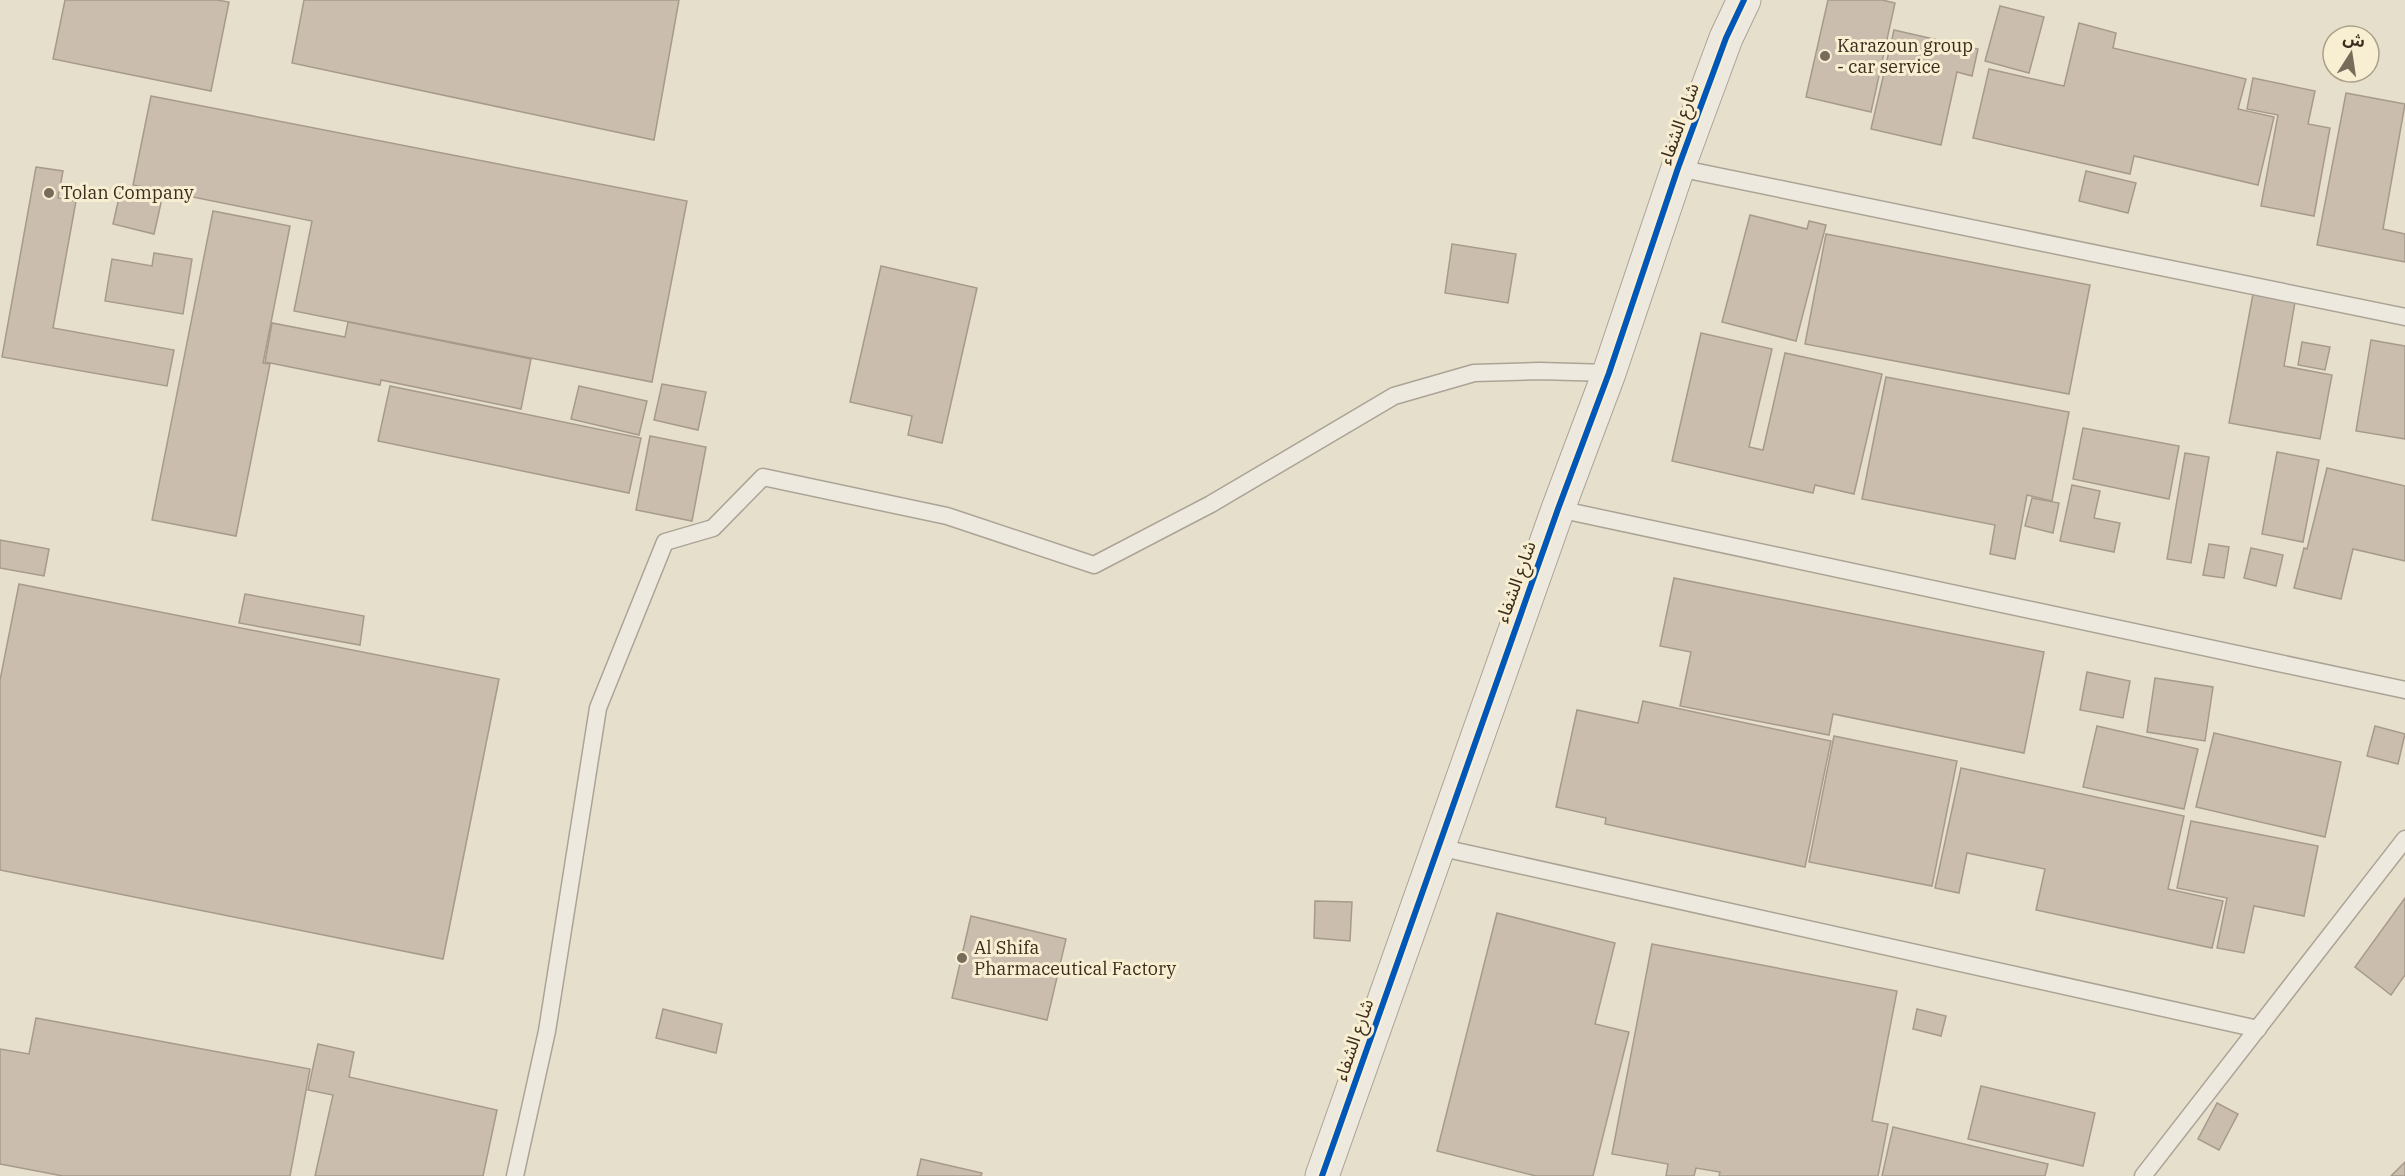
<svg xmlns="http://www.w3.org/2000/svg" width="2405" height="1176" viewBox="0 0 2405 1176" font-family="'IBM Plex Serif','Noto Sans Arabic',serif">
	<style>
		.building { fill: #cabdad; stroke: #a79a8b; stroke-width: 1.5 }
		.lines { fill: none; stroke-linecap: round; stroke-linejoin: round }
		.service-casing { stroke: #aba496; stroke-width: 19 }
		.tertiary-casing { stroke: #aba496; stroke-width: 35 }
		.service { stroke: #eee9df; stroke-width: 16 }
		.tertiary { stroke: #eee9df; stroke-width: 33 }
		.cycleway-casing { stroke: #f8eed2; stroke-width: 10 }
		.cycleway { stroke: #0057b8; stroke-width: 6 }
		.poi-dot { fill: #776b5a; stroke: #f8eed2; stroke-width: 2 }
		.labels { text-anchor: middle; stroke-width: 6; stroke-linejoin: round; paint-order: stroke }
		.poi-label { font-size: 18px; fill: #3b2c1d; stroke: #f8eed2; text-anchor: start }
		.street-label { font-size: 18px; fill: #3b2c1d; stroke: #f8eed2 }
	</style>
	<rect width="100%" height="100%" fill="#e6dfcc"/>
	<g class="building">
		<path d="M65 0H217L229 2 211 91 53 59Z"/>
		<path d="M304 0H679L654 140 292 63Z"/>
		<path d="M1828 0H1882L1895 3 1871 112 1806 97Z"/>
		<path d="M2000 6 2044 17 2029 73 1985 61Z"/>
		<path d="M2079 23 2116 33 2113 48 2246 79 2238 109 2274 117 2258 185 2134 156 2130 174 1973 138 1989 69 2064 86Z"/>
		<path d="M1894 30 1978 49 1972 76 1957 72 1941 145 1871 129Z"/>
		<path d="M2253 78 2315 91 2308 124 2330 128 2314 216 2261 206 2278 115 2247 109Z"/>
		<path d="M2346 93 2405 104 2383 229 2405 234V262L2317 245Z"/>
		<path d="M151 96 687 201 652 382 294 311 312 221 133 185Z"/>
		<path d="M36 167 63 171 58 198 76 201 53 328 174 350 167 386 2 357Z"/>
		<path d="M2086 171 2136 183 2128 213 2079 201Z"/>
		<path d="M120 193 161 203 154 234 113 224Z"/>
		<path d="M213 211 290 226 263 363 270 364 236 536 152 520Z"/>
		<path d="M1750 215 1807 229 1809 221 1826 225 1796 341 1722 322Z"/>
		<path d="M1826 234 2090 285 2069 394 1805 344Z"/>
		<path d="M1452 244 1516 254 1508 303 1445 293Z"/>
		<path d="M154 253 192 259 183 314 105 301 112 259 152 266Z"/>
		<path d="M881 266 977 288 942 443 908 435 912 416 850 402Z"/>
		<path d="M2253 294 2295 302 2284 366 2332 375 2320 439 2229 423Z"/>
		<path d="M348 322 531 359 521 409 381 380 380 385 265 362 272 323 345 337Z"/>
		<path d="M1701 333 1772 349 1749 447 1763 450 1785 353 1882 374 1854 494 1815 485 1813 493 1672 461Z"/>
		<path d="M2371 340 2405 346V439L2356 431Z"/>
		<path d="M2302 342 2330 347 2325 370 2298 365Z"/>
		<path d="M1886 377 2069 412 2052 501 2027 495 2015 559 1990 554 1995 525 1862 499Z"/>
		<path d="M662 384 706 392 698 430 654 420Z"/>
		<path d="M390 386 641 438 629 493 378 441Z"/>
		<path d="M579 386 647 401 639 435 571 419Z"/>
		<path d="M2083 428 2179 446 2169 499 2073 479Z"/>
		<path d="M650 436 706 447 692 521 636 510Z"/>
		<path d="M2277 452 2319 460 2303 542 2262 534Z"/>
		<path d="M2185 453 2209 457 2191 563 2167 559Z"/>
		<path d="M2327 468 2405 486V561L2353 549 2341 599 2294 588 2304 548 2307 549Z"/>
		<path d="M2072 485 2100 491 2094 518 2120 523 2114 552 2060 541Z"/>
		<path d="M2032 498 2059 503 2053 533 2025 526Z"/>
		<path d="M0 540 49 549 44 576 0 568Z"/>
		<path d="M2209 544 2229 547 2224 578 2203 575Z"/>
		<path d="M2251 548 2283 555 2276 586 2244 578Z"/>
		<path d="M1674 578 2044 652 2024 753 1833 714 1829 735 1680 706 1691 652 1660 646Z"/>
		<path d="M19 584 499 679 443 959 0 870V680Z"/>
		<path d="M245 594 364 616 360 645 239 623Z"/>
		<path d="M2087 672 2130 681 2123 718 2080 710Z"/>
		<path d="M2155 678 2213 687 2205 741 2147 732Z"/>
		<path d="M1643 701 1831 741 1805 867 1605 824 1606 818 1556 807 1577 710 1638 723Z"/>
		<path d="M2097 726 2198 749 2184 809 2083 787Z"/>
		<path d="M2375 726 2405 734 2398 764 2367 756Z"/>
		<path d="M2214 733 2341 762 2325 837 2196 807Z"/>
		<path d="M1834 736 1957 761 1932 886 1809 862Z"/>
		<path d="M1961 768 2184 816 2168 889 2223 901 2212 948 2036 910 2045 869 1967 853 1959 893 1935 888Z"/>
		<path d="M2191 821 2318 846 2304 916 2254 906 2244 953 2217 948 2227 898 2177 888Z"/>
		<path d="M2405 898V975L2391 995 2355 967Z"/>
		<path d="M1315 901 1352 902 1350 941 1314 938Z"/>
		<path d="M1497 913 1615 943 1595 1024 1629 1032 1593 1176H1536L1437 1151Z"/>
		<path d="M971 916 1066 939 1047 1020 952 998Z"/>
		<path d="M1652 944 1897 991 1872 1121 1888 1124 1878 1176H1719L1720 1172 1696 1168 1694 1176H1666L1668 1164 1612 1154Z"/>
		<path d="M663 1009 722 1024 716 1053 656 1038Z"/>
		<path d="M1917 1009 1946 1016 1941 1036 1913 1029Z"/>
		<path d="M36 1018 310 1069 290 1176H63L0 1164V1049L29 1054Z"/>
		<path d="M318 1044 354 1052 349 1077 497 1110 483 1176H315L333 1095 308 1090Z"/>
		<path d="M1981 1086 2095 1113 2083 1166 1968 1139Z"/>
		<path d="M2217 1103 2238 1114 2219 1150 2198 1139Z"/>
		<path d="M1893 1127 2048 1164 2045 1176H1882Z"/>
		<path d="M921 1159 982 1173 981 1176H917Z"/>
		<path d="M2405 1162V1176H2391Z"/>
	</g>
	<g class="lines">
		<g class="service-casing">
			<g id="service">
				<path d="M1678 168 2405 317"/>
				<path d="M1558 509 2405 690"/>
				<path d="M1438 847 2258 1029"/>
				<path d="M515 1176 547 1031 598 708 665 542 713 528 763 477 947 516 1094 565 1211 504 1394 396 1474 373 1539 371 1609 373"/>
				<path d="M2143 1176 2405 839"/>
			</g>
		</g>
		<g class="tertiary-casing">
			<path id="tertiary" d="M1322 1176 1558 509 1609 373 1678 168 1726 38 1744 0"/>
		</g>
		<use href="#service" class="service"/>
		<use href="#tertiary" class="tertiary"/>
		<g class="cycleway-casing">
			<path id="cycleway" d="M1322 1176 1558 509 1609 373 1678 168 1726 38 1744 0"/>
		</g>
		<use href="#cycleway" class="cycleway"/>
	</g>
	<g class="poi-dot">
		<circle cx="1825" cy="56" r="6"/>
		<circle cx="49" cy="193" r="6"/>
		<circle cx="962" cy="958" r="6"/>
	</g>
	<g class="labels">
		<g class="poi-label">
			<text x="1837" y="52">Karazoun group<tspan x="1837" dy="21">- car service</tspan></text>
			<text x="61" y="199">Tolan Company</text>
			<text x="974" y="954">Al Shifa<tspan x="974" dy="21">Pharmaceutical Factory</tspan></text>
		</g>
		<g class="street-label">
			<text transform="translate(1679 124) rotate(-70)" y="6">شارع الشفاء</text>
			<text transform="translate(1516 582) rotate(-70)" y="6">شارع الشفاء</text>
			<text transform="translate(1354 1040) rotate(-71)" y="6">شارع الشفاء</text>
		</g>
	</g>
	<g transform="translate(2351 54) rotate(12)"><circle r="28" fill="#f8eed2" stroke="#aca08a" stroke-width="1.5"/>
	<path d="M0-4.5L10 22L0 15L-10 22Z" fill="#776b5a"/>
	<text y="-9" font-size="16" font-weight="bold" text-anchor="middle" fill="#3b2c1d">ش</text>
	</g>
</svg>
